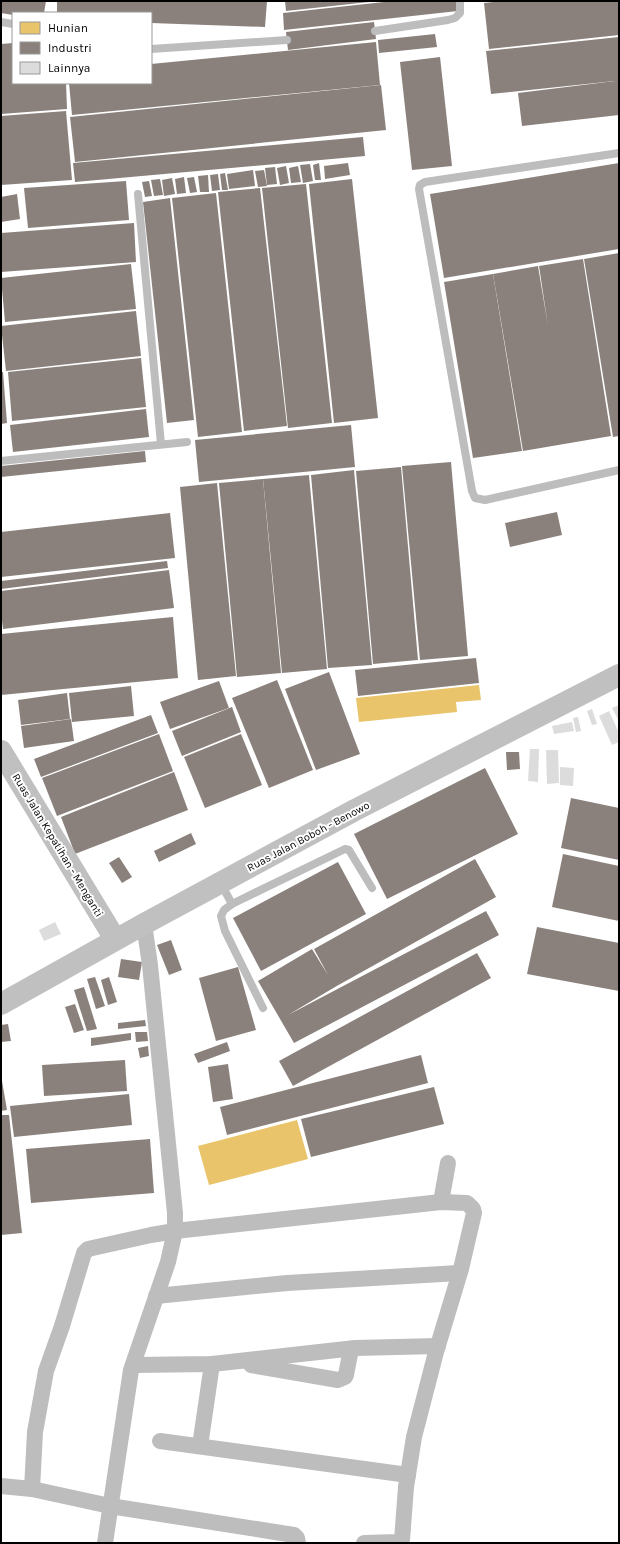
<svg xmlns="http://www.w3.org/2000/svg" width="620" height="1544" viewBox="0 0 620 1544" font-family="Karla,sans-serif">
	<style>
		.homes { fill: #e9c46a }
		.industry { fill: #8a817c }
		.building { fill: #dcdcdc }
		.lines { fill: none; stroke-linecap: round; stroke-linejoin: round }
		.lane { stroke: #bdbdbd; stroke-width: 8 }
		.street { stroke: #bdbdbd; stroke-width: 16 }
		.secondary { stroke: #c0c0c0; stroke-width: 22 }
		.labels { text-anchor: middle; stroke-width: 4; stroke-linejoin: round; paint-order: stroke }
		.street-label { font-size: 11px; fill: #000; stroke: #fff }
	</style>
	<rect width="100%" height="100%" fill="#fff"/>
	<g class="homes">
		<path d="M479 685 481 700 456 702 457 712 359 722 356 698Z"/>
		<path d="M297 1120 308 1159 209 1185 198 1146Z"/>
	</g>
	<g class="industry">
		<path d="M1 1H46L44 13H13V15L1 13Z"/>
		<path d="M57 1H267L265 27 151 23V13H57Z"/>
		<path d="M285 1H369V2L286 11Z"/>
		<path d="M393 1H457L458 11 284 30 283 13Z"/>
		<path d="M502 1H619V35L489 49 484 3Z"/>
		<path d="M374 22 376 39 288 50 286 32Z"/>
		<path d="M435 34 437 47 379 53 378 40Z"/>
		<path d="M619 37V115L522 126 518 93 615 81 491 94 486 51Z"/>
		<path d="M376 42 380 85 72 115 69 83H151V64Z"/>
		<path d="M13 43V83H66L67 109 1 114V44Z"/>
		<path d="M440 57 452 166 412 170 400 62Z"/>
		<path d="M381 85 386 130 75 162 70 117Z"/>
		<path d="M66 111 72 180 1 185V116Z"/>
		<path d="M363 137 365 156 75 182 73 163Z"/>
		<path d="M319 163 321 180H315L313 165Z"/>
		<path d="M348 163 350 175 325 179 324 166Z"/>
		<path d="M619 163V249L444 278 430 194Z"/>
		<path d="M310 164 313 181 303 183 300 165Z"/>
		<path d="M286 166 289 183 280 185 277 168Z"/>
		<path d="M298 166 301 182 291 183 289 168Z"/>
		<path d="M275 167 277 184 267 185 265 168Z"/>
		<path d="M253 170 255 186 229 189 227 174Z"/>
		<path d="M264 170 267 186 258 187 255 171Z"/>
		<path d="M225 173 228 190H222L220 174Z"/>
		<path d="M218 174 220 190 212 191 210 175Z"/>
		<path d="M208 175 209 192H200L198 176Z"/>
		<path d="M184 177 186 193 177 194 175 179Z"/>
		<path d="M194 177 197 192 190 193 187 178Z"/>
		<path d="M172 178 175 194 164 196 162 180Z"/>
		<path d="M160 179 163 195 154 196 151 180Z"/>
		<path d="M352 179 378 418 334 423 309 184Z"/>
		<path d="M126 181 129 220 28 228 24 188Z"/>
		<path d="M149 181 152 196 145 197 142 182Z"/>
		<path d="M306 184 332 423 288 428 262 188Z"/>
		<path d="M260 188 287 426 244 431 218 192Z"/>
		<path d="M216 193 242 432 198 437 172 198Z"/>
		<path d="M17 194 20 219 1 222V197Z"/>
		<path d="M170 198 194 420 167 423 143 202Z"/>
		<path d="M134 223 136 262 1 272V233Z"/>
		<path d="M619 253V436L613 437 584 259Z"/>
		<path d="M583 259 611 436 523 451 493 274 538 266 548 326 539 266Z"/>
		<path d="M131 264 136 309 5 322 1 278Z"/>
		<path d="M493 274 522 451 473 458 444 282Z"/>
		<path d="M136 311 141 356 6 371 1 326Z"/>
		<path d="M141 358 146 407 12 421 8 372Z"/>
		<path d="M1 372H3L7 423 1 424Z"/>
		<path d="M146 409 149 437 13 452 10 425Z"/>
		<path d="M351 425 355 467 199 482 195 440Z"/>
		<path d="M145 451 146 462 1 477V466Z"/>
		<path d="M451 462 468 656 420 660 402 466Z"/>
		<path d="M401 467 418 660 373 664 356 471Z"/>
		<path d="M354 470 372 665 328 668 311 475Z"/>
		<path d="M309 475 327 669 282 673 263 479Z"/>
		<path d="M263 479 281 673 237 677 219 483Z"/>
		<path d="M217 483 236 676 198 680 180 487Z"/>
		<path d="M557 512 562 535 510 547 505 523Z"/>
		<path d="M170 513 175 558 1 577V532Z"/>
		<path d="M167 561 168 568 1 589V581Z"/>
		<path d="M169 570 174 608 3 629 1 613V591Z"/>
		<path d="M173 617 178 678 1 695V634Z"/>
		<path d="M476 658 479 683 358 696 355 670Z"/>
		<path d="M329 672 360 754 316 770 285 689Z"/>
		<path d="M277 680 313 770 269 788 232 698Z"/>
		<path d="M219 681 229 708 170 729 160 702Z"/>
		<path d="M131 686 134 716 72 722 69 693Z"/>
		<path d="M67 693 70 719 21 725 18 700Z"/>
		<path d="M232 707 241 732 182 756 172 731Z"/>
		<path d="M151 715 158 733 41 777 34 759Z"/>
		<path d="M71 719 74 741 24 748 21 726Z"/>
		<path d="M159 734 173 771 57 816 42 778Z"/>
		<path d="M241 734 262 785 205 808 184 757Z"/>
		<path d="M506 752H519L520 769 507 770Z"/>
		<path d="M485 768 518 834 387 899 354 834Z"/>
		<path d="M174 772 188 810 75 854 61 817Z"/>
		<path d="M571 798 619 808V860L561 848Z"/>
		<path d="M191 833 196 844 159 862 154 851Z"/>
		<path d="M563 854 619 866V921L552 907Z"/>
		<path d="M119 857 132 877 122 883 109 863Z"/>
		<path d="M475 859 496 897 335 987 288 1015 486 911 499 935 294 1043 258 981 312 949 328 975 314 949Z"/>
		<path d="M338 862 366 914 261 971 233 918Z"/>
		<path d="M537 927 619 943V991L527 974Z"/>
		<path d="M171 940 182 970 169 975 157 945Z"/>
		<path d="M477 953 491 978 293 1086 279 1061Z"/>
		<path d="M121 959 142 962 139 980 118 977Z"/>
		<path d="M238 967 256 1030 216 1041 199 978Z"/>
		<path d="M95 977 105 1006 96 1009 87 979Z"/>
		<path d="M109 977 117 1002 108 1005 101 980Z"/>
		<path d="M84 987 97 1029 87 1031 74 990Z"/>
		<path d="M75 1004 84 1030 74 1033 65 1007Z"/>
		<path d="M145 1020 146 1026 118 1029V1023Z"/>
		<path d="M8 1024 11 1041 1 1042V1025Z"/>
		<path d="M135 1032H147L148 1041 136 1042Z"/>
		<path d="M131 1033V1040L91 1046V1038Z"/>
		<path d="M227 1042 230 1051 198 1063 194 1054Z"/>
		<path d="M148 1046 149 1056 140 1058 138 1048Z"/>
		<path d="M421 1055 428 1083 227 1135 220 1107Z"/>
		<path d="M125 1060 127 1091 44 1096 42 1065Z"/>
		<path d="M228 1064 233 1099 213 1102 208 1067Z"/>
		<path d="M1 1075 7 1110 1 1111Z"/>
		<path d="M434 1087 444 1124 311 1157 301 1119Z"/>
		<path d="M129 1094 132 1125 14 1137 10 1106Z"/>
		<path d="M1 1115H9L22 1233 1 1235Z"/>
		<path d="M150 1139 154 1193 31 1203 26 1149Z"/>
	</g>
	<g class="building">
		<path d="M619 705V721L612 708Z"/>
		<path d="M592 709 597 724 592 725 587 711Z"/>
		<path d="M609 711 619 733V742L612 745 599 716Z"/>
		<path d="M578 717 581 731 576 732 573 718Z"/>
		<path d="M572 722 574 731 554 734 552 726Z"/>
		<path d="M530 749H539L538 782 528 781Z"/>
		<path d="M546 750H558L559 783 547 784Z"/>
		<path d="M560 767 574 768 573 786 560 785Z"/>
		<path d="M55 922 61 934 44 941 39 930Z"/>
	</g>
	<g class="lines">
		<g class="lane">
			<path d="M1 22 13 24"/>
			<path d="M375 31 448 20 455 18 460 13V1"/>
			<path d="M151 49 287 40"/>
			<path d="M619 153 425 182 420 185 419 189 472 491 475 498 485 500 619 470"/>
			<path d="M138 194 161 444"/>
			<path d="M1 461 187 442"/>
			<path d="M221 884 232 904"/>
			<path d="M263 1008 225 931 221 916 224 910 232 904 345 849 349 850 372 888"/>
		</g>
		<g class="street">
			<path d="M441 1202 448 1163"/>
			<path d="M156 1296 287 1283 459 1273"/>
			<path d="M133 1365 212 1364 355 1348 438 1346"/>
			<path d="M251 1365 338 1380 345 1377 346 1375 351 1349"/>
			<path d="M160 1441 408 1475"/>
			<path d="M200 1446 212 1364"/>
			<path d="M1 1486 32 1489 110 1506 294 1535 297 1538 298 1543"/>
			<path d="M32 1489 35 1432 46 1371 62 1326 84 1253 88 1249 151 1235 175 1231 441 1202 467 1203 473 1209 474 1213 461 1269 436 1352 414 1437 406 1487 402 1540 398 1542 364 1543"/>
			<path d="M105 1543 131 1370 168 1262 175 1231V1213L150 965 144 924"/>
		</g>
		<g class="secondary">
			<path d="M1 751 115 939"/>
			<path d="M1 1004 144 924 355 810 619 675"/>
		</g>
	</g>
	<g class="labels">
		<g class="street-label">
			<text transform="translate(308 836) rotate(-28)" y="4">Ruas Jalan Boboh - Benowo</text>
			<text transform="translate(58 845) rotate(59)" y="4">Ruas Jalan Kepatihan - Menganti</text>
		</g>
	</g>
	<rect width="620" height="1544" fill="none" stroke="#000000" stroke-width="4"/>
	<rect x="12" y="12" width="140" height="72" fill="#ffffff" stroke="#999999"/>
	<rect x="20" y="22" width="20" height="12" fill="#e9c46a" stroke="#999999"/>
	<text x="48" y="32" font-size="12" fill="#000000">Hunian</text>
	<rect x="20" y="42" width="20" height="12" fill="#8a817c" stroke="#999999"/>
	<text x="48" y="52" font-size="12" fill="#000000">Industri</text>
	<rect x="20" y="62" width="20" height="12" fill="#dcdcdc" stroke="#999999"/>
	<text x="48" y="72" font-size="12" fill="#000000">Lainnya</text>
</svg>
